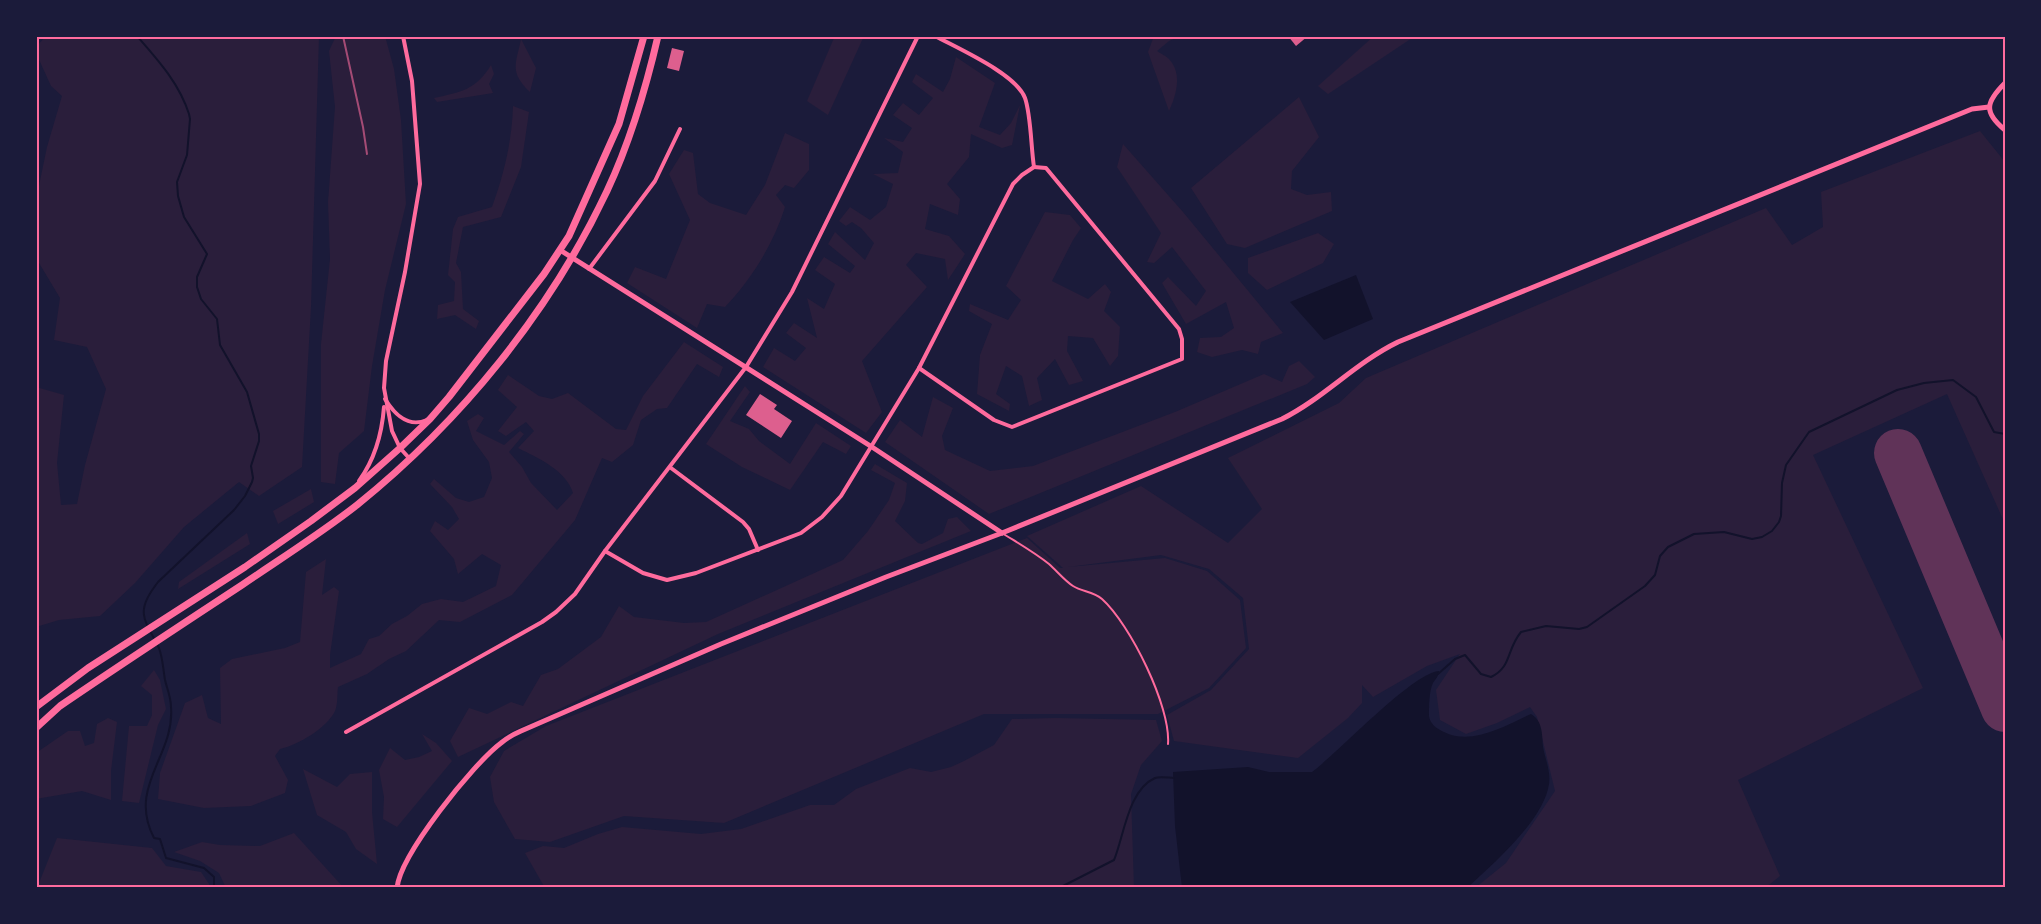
<svg xmlns="http://www.w3.org/2000/svg" width="2041" height="924" viewBox="0 0 2041 924" font-family="'IBM Plex Sans',sans-serif">
	<style>
		.green { fill: #2a1e3b }
		.water { fill: #12122b }
		.lines { fill: none; stroke-linecap: round; stroke-linejoin: round }
		.stream { stroke: #12122b; stroke-width: 2 }
		.runway { stroke: #603358; stroke-width: 48 }
		.building { fill: #dd5f8e }
		.service { stroke: #ff6b9d; stroke-width: 2 }
		.minor { stroke: #ff6b9d; stroke-width: 4 }
		.tertiary { stroke: #ff6b9d; stroke-width: 5 }
		.trunk { stroke: #ff6b9d; stroke-width: 7 }
		.rail { stroke: #a44b75; stroke-width: 2 }
		.neatline { fill: none; stroke: #ff6b9d; stroke-width: 2 }
	</style>
	<rect width="100%" height="100%" fill="#1b1b3a"/>
	<g class="green">
		<path d="M46 36H319L311 307 302 467 259 496 239 482 184 527 135 583 100 616 59 620 36 627V387L64 395 57 463 61 505 77 504 85 465 106 389 87 347 54 340 60 298 36 258V200L47 147 62 96 51 86 36 53V47Z"/>
		<path d="M336 36H385L394 69 401 120 406 204 385 290 372 366 364 431 339 453 335 484 321 482V344L330 259 328 202 335 107 329 51Z"/>
		<path d="M831 36H864L828 115 807 101 834 38Z"/>
		<path d="M1154 36H1180L1169 41 1157 51C1160 53 1166 56 1169 59 1183 74 1176 96 1169 111L1148 52Z"/>
		<path d="M1374 36H1415L1328 94 1318 86Z"/>
		<path d="M521 39 536 68 530 92C509 72 516 64 521 39Z"/>
		<path d="M956 57 995 83 979 127 1000 135 1011 123 1020 105 1012 145 1002 148 971 134 969 157 947 184 960 199 958 215 930 204 925 229 949 236 965 254 948 280 945 259 916 253 906 265 927 287 862 361 882 412 866 433 763 367 774 348 795 361 806 348 786 333 794 323 817 338 807 298 824 309 835 284 815 270 824 257 850 273 855 266 828 244 835 232 865 260 874 243 861 228 852 222 846 226 839 221 850 207 870 220 886 207 893 184 873 174 898 173 903 152 884 138 903 142 912 128 893 115 903 103 919 115 933 98 912 82 916 74 943 92 950 79Z"/>
		<path d="M491 65 494 74 489 84 493 93 437 102 434 98C461 92 476 90 491 65Z"/>
		<path d="M1299 97 1319 137 1292 171 1291 189 1307 195 1331 192 1332 211 1245 248 1227 244 1191 188Z"/>
		<path d="M513 106 529 112 521 167 501 217 463 227 456 263 461 272 463 309 479 321 476 329 455 315 437 319 438 305 454 301 455 282 448 275 453 229 458 217 492 207C504 174 512 141 513 106Z"/>
		<path d="M1980 131 2005 162V524L1947 394 1813 455 1923 688 1738 780 1780 876 1765 888H1475L1506 863 1555 791 1537 717 1530 707 1497 723 1466 734 1440 720 1436 690 1460 654 1427 666 1373 697 1362 685V703L1348 718 1298 758 1174 741 1167 715 1211 690 1249 649 1243 598 1209 569 1161 555 1068 567 1165 558 1207 571 1240 600 1246 648 1209 688 1158 714H984L724 823 624 816 550 842 515 839 494 802 490 777 504 751 546 726 1027 538 1060 568H1063L1027 536 1141 486 1228 543 1262 509 1228 458 1339 403 1366 378 1766 208 1792 245 1823 227 1821 192Z"/>
		<path d="M785 133 809 144V170L794 188 785 185 776 195 785 207C774 243 751 280 725 307L707 304 697 328 627 283 635 267 666 279 690 220 669 174 684 150 693 153 698 194 710 203 746 215 765 185Z"/>
		<path d="M1123 144 1183 212 1283 333 1261 342 1258 354 1242 350 1212 357 1197 352 1200 338 1221 337 1234 328 1226 302 1186 324 1162 283 1168 277 1196 306 1206 291 1172 247 1154 263 1147 262 1161 233 1117 167Z"/>
		<path d="M1045 212 1070 215 1081 228 1073 240 1052 281 1088 299 1105 284 1111 292 1104 311 1120 327 1118 356 1110 366 1093 338 1068 336 1067 351 1083 381 1069 385 1055 359 1037 378 1042 400 1029 406 1022 376 1006 366 996 394 1010 404 1009 411 977 394 980 355 992 324 969 311 970 304 1008 320 1021 300 1006 286Z"/>
		<path d="M1318 233 1334 244 1323 263 1267 290 1248 273V258Z"/>
		<path d="M684 342 723 367 719 377 697 364 667 408 657 409 641 420 633 445 612 462 602 458 575 520 512 595 460 622 439 620 406 651 389 659 367 674 338 687C337 694 338 704 335 711 327 728 298 745 280 749L275 756 288 780 285 793 251 806 204 808 158 799 160 773 185 703 202 695 208 718 221 724 220 668 232 659 285 648 300 642 306 572 326 559 322 595 334 587 339 591 330 655V668L361 654 369 639 379 636 392 624 407 616 422 604 441 599 463 602 496 586 501 565 482 554 458 574 454 559 430 531 435 521 448 530 459 519 452 507 430 484 434 479 456 498 469 502 484 497 492 478 489 462 473 440 467 421 478 414 484 418 476 431 504 445 520 431 524 434 509 452 522 467 531 483 557 510 573 493C566 470 538 458 518 448L534 431 526 422 506 436 498 431 517 407 498 390 508 375 539 396 552 399 568 393 616 429 626 430 643 396Z"/>
		<path d="M1299 361 1315 377 1307 384 989 514 885 442 900 420 922 437 933 397 953 408 942 436 945 450 990 471 1033 466 1175 412 1264 374 1282 382 1289 366Z"/>
		<path d="M745 386 750 392 730 421 749 429 759 441 790 464 816 423 851 446 846 454 823 442 790 490 742 467 706 444Z"/>
		<path d="M875 464 907 483 905 501 895 521 918 543 922 544 943 533 948 519 957 517 971 531 718 634 458 757 450 741 469 708 487 714 511 702 523 706 541 675 558 669 601 637 619 606 634 617 684 623 706 622 843 560 868 531 889 500 895 483 871 470Z"/>
		<path d="M311 489 314 502 278 524 273 511Z"/>
		<path d="M247 533 250 544 178 589 179 582Z"/>
		<path d="M154 670 160 680 166 709 158 725 139 803 122 801 129 726H147L152 715V695L141 686Z"/>
		<path d="M108 718 117 722 111 771V800L82 791 36 799V753L68 731H80L85 746 94 743 97 724Z"/>
		<path d="M1056 718 1156 720 1162 741 1141 765 1131 794 1134 888H545L525 853 543 846 564 848 598 834 622 827 701 834 741 829 810 805H834L856 789 910 768 931 772 951 767 964 761 994 745 1012 719Z"/>
		<path d="M422 734 436 743 452 761 397 827 383 819 384 797 379 770 390 748 405 760 419 757 432 751Z"/>
		<path d="M303 769 337 787 350 774 372 772V812L377 864 356 849 346 832 317 815Z"/>
		<path d="M294 833 344 888H226L219 873 200 861 174 852 202 842 220 845 260 846Z"/>
		<path d="M57 838 152 848 166 866 201 872 209 884V888H37Z"/>
	</g>
	<g class="water">
		<path d="M1356 275 1373 319 1324 340 1290 302Z"/>
		<path d="M1439 671C1438 678 1436 678 1433 683 1429 691 1429 707 1429 716 1430 724 1437 729 1444 732 1472 746 1505 726 1531 714 1543 721 1542 735 1543 747 1545 758 1551 772 1549 784 1544 820 1493 864 1467 888H1182L1175 826 1173 772 1248 767 1269 772H1312C1338 753 1412 673 1439 671Z"/>
	</g>
	<g class="lines">
		<g class="stream">
			<path d="M137 36C158 60 179 83 189 114L190 119 187 155 177 182 178 196 184 217 207 254 197 277V287L201 299 217 319 220 345 247 392 259 434V441L251 466 253 478 252 482 245 496 234 510 158 582C152 590 142 603 144 615 145 626 155 638 159 648 163 659 163 669 165 680 167 689 171 697 171 707 175 756 127 786 154 838L160 839 166 858 204 868 214 877V888"/>
			<path d="M1438 674 1455 659 1465 655 1481 674 1491 677C1512 667 1506 650 1521 632L1546 626 1579 629 1587 627 1645 586 1655 575 1660 556 1668 547 1694 534 1724 532 1752 539 1762 537 1772 531 1779 522 1781 516 1782 483 1786 465 1809 432 1897 390 1924 383 1953 380 1976 397 1994 432 2005 434"/>
			<path d="M1059 888 1114 860C1124 836 1128 790 1155 778 1160 776 1169 778 1174 778"/>
		</g>
		<path class="runway" d="M1898 453 2005 708"/>
	</g>
	<g class="building">
		<path d="M1288 36H1308L1296 46Z"/>
		<path d="M672 48 684 51 679 71 667 68Z"/>
		<path d="M760 394 777 405 774 409 792 421 781 438 746 415Z"/>
	</g>
	<g class="lines">
		<path class="service" d="M1002 533C1018 543 1034 552 1049 564 1057 571 1064 580 1073 586 1082 592 1093 591 1102 599 1130 624 1171 707 1168 744"/>
		<g class="minor">
			<path d="M403 36 412 81 420 184 405 272 386 361 384 388 392 431 400 448 409 458"/>
			<path d="M935 36C959 49 1016 74 1025 98 1031 115 1031 148 1034 167"/>
			<path d="M589 269 655 181 680 129"/>
			<path d="M919 368 994 420 1012 427 1182 359V339L1179 329 1046 168 1034 167"/>
			<path d="M385 399C395 415 408 428 427 420"/>
			<path d="M671 468 743 522 749 529 758 550"/>
			<path d="M359 481C375 459 382 433 384 407"/>
			<path d="M605 551 643 573 667 580 696 573 801 533 822 517 841 496 919 368 1013 184 1022 175 1034 167"/>
			<path d="M346 732 542 622 556 612 575 594 605 551 746 367 792 292 918 36"/>
		</g>
		<g class="tertiary">
			<path d="M2005 83C1986 102 1983 112 2005 130"/>
			<path d="M560 250 872 447 1002 533"/>
			<path d="M397 888C400 855 473 764 501 743 507 738 514 734 521 731L721 644 886 577 1002 533 1282 419C1324 398 1355 363 1398 342L1972 109 1989 107"/>
		</g>
		<g class="trunk">
			<path d="M36 707 88 668 245 567 311 521 355 488 400 448 430 419 449 397 544 274 569 236 619 124 644 36"/>
			<path d="M36 728 60 706C120 665 181 625 242 585 280 559 320 534 357 505 461 421 550 312 607 191 630 142 646 88 658 36"/>
		</g>
		<path class="rail" d="M343 36 363 127 367 154"/>
	</g>
	<rect width="2041" height="924" fill="none" stroke="#1b1b3a" stroke-width="75"/>
	<rect x="38" y="38" width="1966" height="848" class="neatline"/>
</svg>
